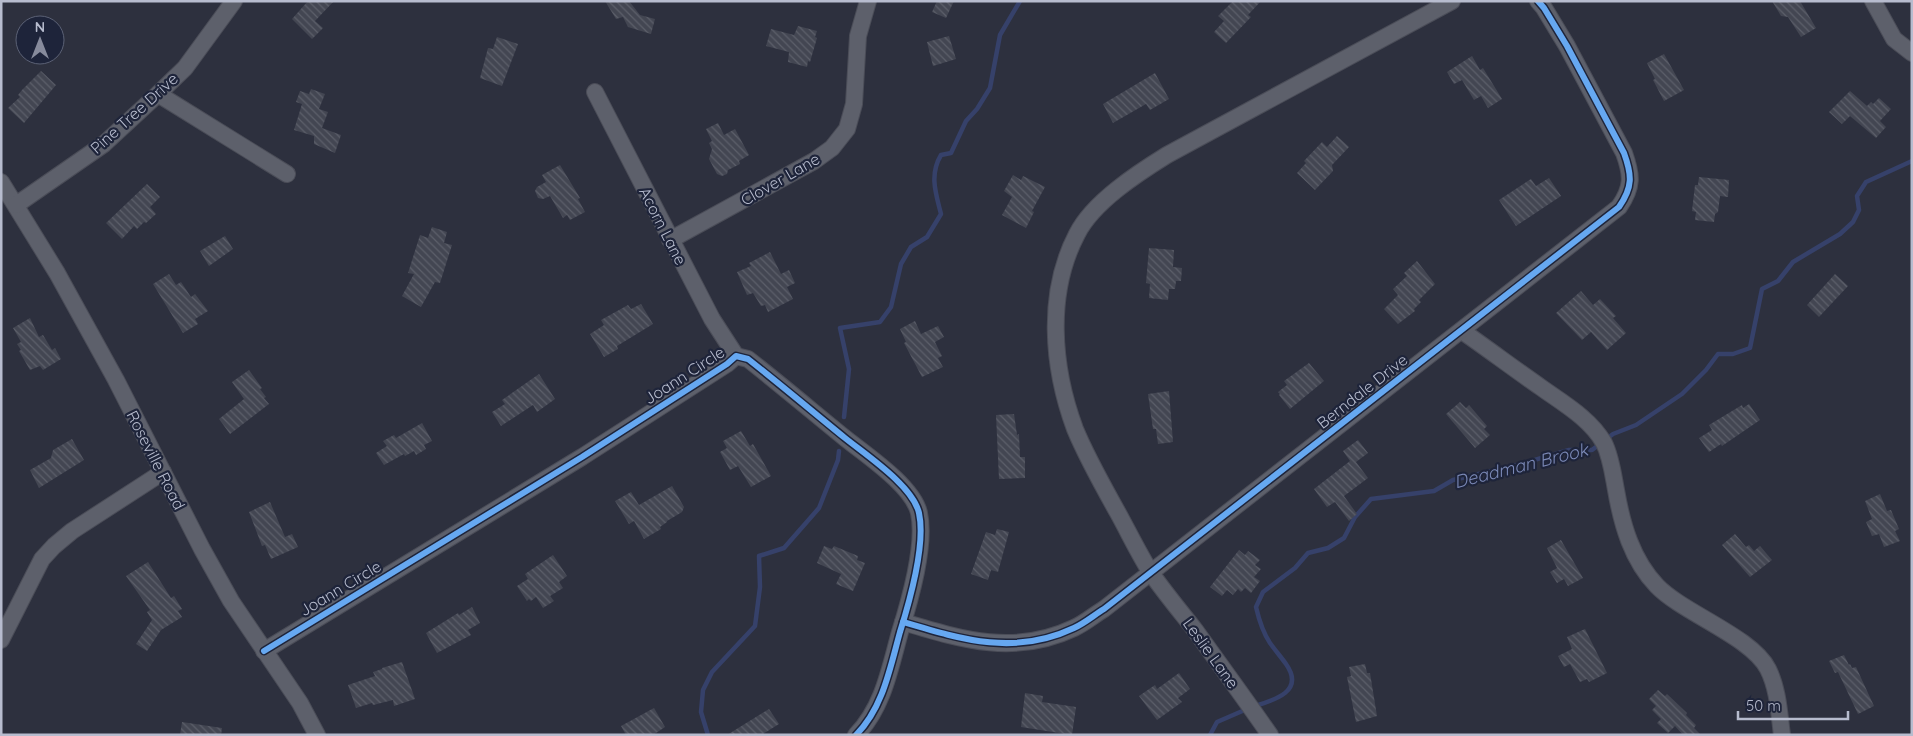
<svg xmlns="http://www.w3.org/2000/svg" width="1913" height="736" viewBox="0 0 1913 736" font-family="Quicksand,sans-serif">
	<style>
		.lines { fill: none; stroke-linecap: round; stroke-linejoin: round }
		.stream { stroke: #36416a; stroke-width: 4.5 }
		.building { fill: url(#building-back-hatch) }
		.minor-casing { stroke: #4b4d58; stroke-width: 18 }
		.minor { stroke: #5d606b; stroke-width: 16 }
		.cycleway-casing { stroke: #1e243a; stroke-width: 9 }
		.cycleway { stroke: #66a8f1; stroke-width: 6 }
		.labels { text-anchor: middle; stroke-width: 4.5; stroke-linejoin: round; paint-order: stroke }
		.street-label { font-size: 16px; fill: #b7bcce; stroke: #1e243a }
		.water-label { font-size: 18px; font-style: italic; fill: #7c8ab8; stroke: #1e243a }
	</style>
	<defs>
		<pattern id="building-back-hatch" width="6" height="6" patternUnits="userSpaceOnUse" patternTransform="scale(1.25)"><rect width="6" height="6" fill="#434652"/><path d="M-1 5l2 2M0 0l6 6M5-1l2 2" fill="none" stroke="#5c5f6a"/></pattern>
	</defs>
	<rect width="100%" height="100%" fill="#2d303e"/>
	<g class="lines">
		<g class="stream">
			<path d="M844 417 849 369 840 328 880 322 891 307 901 264 911 247 927 237 941 214C936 194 929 175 941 155L951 153 966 121 977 109 990 88 1000 35 1020 1"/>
			<path d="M1255 706C1275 700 1305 691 1286 664 1281 657 1275 650 1270 643 1262 631 1259 620 1256 607L1263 592 1295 568 1308 553 1328 548 1344 538 1355 517 1371 499 1434 491 1453 480 1517 465 1569 450H1592L1613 434 1636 425 1682 394 1706 370 1718 354H1733L1750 348 1762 289 1778 281 1793 262 1840 234 1853 222 1859 210 1857 196 1866 182 1912 161"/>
			<path d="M708 735 701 712 703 690 712 672 755 626 760 587 759 556 784 548 819 508 838 460 839 451"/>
			<path d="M1210 735 1217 722 1247 709"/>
		</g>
	</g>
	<g class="building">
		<path d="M308 1H334L315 21 323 28 312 39 292 19Z"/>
		<path d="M605 1H629L640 15 655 19 651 34 628 27 623 17 616 19Z"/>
		<path d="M937 1H954L946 18 932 12Z"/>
		<path d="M1233 1H1261L1248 15 1251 17 1226 43 1214 32 1224 21 1218 16Z"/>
		<path d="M1772 1H1800L1816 28 1801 37 1788 17 1781 16Z"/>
		<path d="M798 26 817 31 815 37 817 38 810 62 808 61 807 67 788 62 789 52 766 46 771 29 794 35Z"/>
		<path d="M949 36 956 59 933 66 927 42Z"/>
		<path d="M497 37 518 44 502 86 480 78 488 48 493 49Z"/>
		<path d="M1664 54 1684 90 1664 101 1653 80 1655 79 1647 63Z"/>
		<path d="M1472 56 1480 70 1483 68 1502 99 1488 108 1481 96 1474 100 1462 80 1454 84 1447 72Z"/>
		<path d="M41 71 56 85 24 123 8 108 20 97 18 95 22 90Z"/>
		<path d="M1155 73 1169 99 1150 110 1146 104 1113 123 1103 104Z"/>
		<path d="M311 89 325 94 319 109 328 112 322 128 341 135 335 153 314 144V136L294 130 302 104 296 102 300 91 309 94Z"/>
		<path d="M1850 91 1867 106 1871 102 1873 104 1879 98 1891 109 1880 121 1886 127 1876 138 1850 116 1842 124 1829 112Z"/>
		<path d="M718 123 724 135 735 129 749 155 739 161 740 164 728 170 727 174 722 176 717 174 709 159 712 149 709 143 712 141 706 129Z"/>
		<path d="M1337 136 1349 147 1332 165 1333 171 1315 190 1297 173 1306 163 1304 161 1322 142 1327 147Z"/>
		<path d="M560 165 580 198 578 199 585 212 570 220 567 215 563 218 550 196 543 199 538 198 535 191 537 187 546 182 542 175Z"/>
		<path d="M1013 175 1021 180 1023 176 1045 187 1032 211 1034 212 1026 228 1002 215 1012 197 1004 191Z"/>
		<path d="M1699 177 1729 180 1728 197 1720 196 1718 212 1715 214 1714 222 1695 220 1696 212 1692 211 1695 185H1698Z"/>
		<path d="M1549 178 1561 196 1516 226 1499 200 1531 179 1536 186Z"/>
		<path d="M147 184 160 197 150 207 156 214 146 223 144 222 137 229 134 226 122 239 106 223Z"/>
		<path d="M432 227 447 232 444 243 452 245 440 283 435 282 421 307 402 296 414 274 408 273 420 235 428 238Z"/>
		<path d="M225 236 233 249 209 266 200 251Z"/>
		<path d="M1149 248 1174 250 1173 267 1182 268 1181 281H1176L1175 289H1169L1168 300 1149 298 1150 284 1146 283Z"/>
		<path d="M770 252 781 274 789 270 795 283 787 287 793 299 768 312 765 305 761 306 753 293 747 295 737 272 751 266 749 263Z"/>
		<path d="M1417 261 1435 284 1419 300 1421 302 1414 309 1415 311 1398 324 1384 309 1398 295 1393 289 1407 276 1404 273Z"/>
		<path d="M169 274 176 285 181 282 191 297 195 294 208 311 195 319 198 324 183 333 153 284Z"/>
		<path d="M1835 274 1848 286 1819 317 1807 305Z"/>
		<path d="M1581 291 1593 305 1600 299 1616 316 1613 318 1626 333 1607 350 1591 332 1582 340 1556 313Z"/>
		<path d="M641 304 653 324 617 346 618 349 604 357 590 334 604 325 601 320 628 305 631 309Z"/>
		<path d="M30 318 39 337 43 335 52 350 55 348 61 359 43 370 40 366 30 370 19 351 21 350 17 344 21 342 13 328Z"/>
		<path d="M915 321 921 334 938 326 944 337 935 342 942 356 938 358 943 367 922 377 904 343 906 342 900 329Z"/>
		<path d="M1309 363 1324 381 1290 409 1279 395 1280 394 1278 392 1287 385 1284 381Z"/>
		<path d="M249 370 262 388 260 389 266 397 264 398 269 404 230 434 219 419 244 399 232 382Z"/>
		<path d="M539 374 555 399 537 412 533 405 501 426 492 412 505 404 502 400Z"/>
		<path d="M1169 391 1173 442 1158 444 1156 429H1153L1148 394Z"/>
		<path d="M1460 402 1466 408 1469 405 1487 426 1484 429 1490 435 1475 448 1446 414Z"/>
		<path d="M1749 404 1760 420 1722 446 1721 444 1709 452 1699 438 1712 430 1709 425 1742 405 1743 408Z"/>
		<path d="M1014 414 1017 435 1019 434 1020 457H1025V478L999 479 996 415Z"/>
		<path d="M422 423 432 441 424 445 426 449 416 455 414 451 405 456 404 454 384 465 376 453 387 446 383 441 394 435 396 438Z"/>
		<path d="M741 431 750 446 753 444 771 476 751 487 738 466 730 470 720 452 727 448 723 441Z"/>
		<path d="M72 439 84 460 39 488 30 470 51 458 53 450Z"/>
		<path d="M1358 440 1368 453 1356 462 1368 478 1344 496 1357 514 1349 521 1335 502 1327 507 1314 489 1350 461 1343 451Z"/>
		<path d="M672 486 684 507 682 512 667 521V522L660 527 661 529 644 539 634 521 629 524 615 501 631 492 639 505Z"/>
		<path d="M1880 494 1887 511 1891 510 1899 529 1895 531 1900 541 1884 547 1879 534 1872 536 1866 522 1872 519 1865 501Z"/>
		<path d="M270 502 285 537 292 534 298 547 271 559 265 545 262 546 249 512Z"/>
		<path d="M997 529 1009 532 998 572 991 570 988 580 971 574 986 532 995 535Z"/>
		<path d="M1735 534 1746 547 1749 545 1754 551 1760 546 1772 560 1750 577 1722 545Z"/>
		<path d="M1561 540 1583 578 1568 586 1564 579 1557 583 1550 572 1557 568 1547 548Z"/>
		<path d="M824 546 832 549 834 546 858 556 857 560 865 563 853 591 836 584 841 574 817 563Z"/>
		<path d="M1239 550 1245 555 1248 551 1260 560 1255 565 1261 569 1254 577 1260 581 1251 593 1245 588 1241 592 1238 589 1233 595 1227 590 1222 596 1210 587Z"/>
		<path d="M553 555 567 576 559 582 563 588 550 596 554 601 543 608 536 597 531 601 529 599 527 601 517 586 528 579 525 574Z"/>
		<path d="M148 562 171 598 174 596 182 609 178 611 182 617 161 630 147 651 136 644 152 620 147 612 150 610 126 576Z"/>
		<path d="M472 607 480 623 468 630 471 635 437 653 426 633 458 613 459 615Z"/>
		<path d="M1585 629 1607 673 1589 682 1587 679 1580 682 1570 664 1564 667 1558 656 1572 649 1567 637Z"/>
		<path d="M1844 655 1849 665 1850 664 1852 668 1856 667 1874 706 1858 714 1838 672 1835 673 1829 661Z"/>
		<path d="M402 662 415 699 394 706 393 700 373 705 372 703 356 708 348 685 375 676 373 672 382 669V668Z"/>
		<path d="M1365 664 1367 673H1370L1377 716 1356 722 1347 677 1351 676 1349 667Z"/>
		<path d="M1179 673 1190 689 1178 698 1182 702 1157 720 1139 696 1155 685 1157 689Z"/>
		<path d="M1658 690 1665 696 1667 694 1687 713 1686 715 1696 725 1694 728 1701 735H1683L1675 726 1668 733 1657 723 1661 719 1652 710 1656 706 1649 699Z"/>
		<path d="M1025 693 1043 696 1042 702 1076 707 1072 735 1021 727Z"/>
		<path d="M654 708 665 727 653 735H626L621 726Z"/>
		<path d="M769 709 779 724 761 735H727Z"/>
		<path d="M182 722 222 728 221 735H180Z"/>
	</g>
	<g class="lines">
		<g class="minor-casing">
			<g id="minor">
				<path d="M1873 1 1894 39 1912 53"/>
				<path d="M595 92 712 319 736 356"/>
				<path d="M158 94 287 174"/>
				<path d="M1 182 57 273 116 380 202 549 231 601 300 703 317 735"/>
				<path d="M16 205 104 144 158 94 185 68 234 1"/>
				<path d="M670 240 814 161 832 148 847 129 854 104 858 36 868 1"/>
				<path d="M1462 331C1488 349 1513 368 1539 386 1561 402 1590 418 1604 443 1611 457 1613 474 1616 490 1622 525 1632 560 1657 586 1683 613 1752 637 1768 669 1778 689 1779 712 1782 735"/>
				<path d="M903 622C963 640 1015 656 1074 628 1085 623 1094 615 1104 609L1619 207C1633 187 1632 175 1624 153L1567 46 1544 8 1538 1"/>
				<path d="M1 640 42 559 54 546 72 531 163 472"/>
				<path d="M264 651 582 457 727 364 736 356 748 359C781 385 813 412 845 438 866 455 913 486 919 513 926 545 910 600 900 632 890 668 883 708 856 735"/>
				<path d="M1270 735C1245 699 1220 665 1195 630 1180 611 1165 593 1151 573 1139 554 1129 533 1118 513 1103 486 1087 458 1075 429 1052 367 1046 293 1077 234 1093 202 1138 173 1167 155L1452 1"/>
			</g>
		</g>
		<use href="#minor" class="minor"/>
		<g class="cycleway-casing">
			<g id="cycleway">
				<path d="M903 622C963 640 1015 656 1074 628 1085 623 1094 615 1104 609L1619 207C1633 187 1632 175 1624 153L1567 46 1544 8 1538 1"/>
				<path d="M264 651 582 457 727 364 736 356 748 359C781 385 813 412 845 438 866 455 913 486 919 513 926 545 910 600 900 632 890 668 883 708 856 735"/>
			</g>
		</g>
		<use href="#cycleway" class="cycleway"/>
	</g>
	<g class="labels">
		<g class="street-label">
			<text transform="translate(134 113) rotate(-42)" y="6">Pine Tree Drive</text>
			<text transform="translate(780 179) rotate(-30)" y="6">Clover Lane</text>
			<text transform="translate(663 226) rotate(63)" y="6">Acorn Lane</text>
			<text transform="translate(684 375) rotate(-33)" y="6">Joann Circle</text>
			<text transform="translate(1362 391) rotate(-38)" y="6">Berndale Drive</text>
			<text transform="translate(156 460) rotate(63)" y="6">Roseville Road</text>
			<text transform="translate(340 588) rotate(-31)" y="6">Joann Circle</text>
			<text transform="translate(1211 653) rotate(54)" y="6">Leslie Lane</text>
		</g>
		<g class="water-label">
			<text transform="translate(1521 466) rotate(-14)" y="6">Deadman Brook</text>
		</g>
	</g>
	<rect width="1913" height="736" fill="none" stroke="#b7bcce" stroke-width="5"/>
	<g transform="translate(40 40)"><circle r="24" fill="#1e243a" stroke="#5b6175"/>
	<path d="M0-4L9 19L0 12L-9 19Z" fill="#878b9c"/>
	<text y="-8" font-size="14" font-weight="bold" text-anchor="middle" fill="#b7bcce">N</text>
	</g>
	<path d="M1738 711v8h110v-8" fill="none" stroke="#b7bcce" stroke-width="2.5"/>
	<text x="1746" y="711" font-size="15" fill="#b7bcce" stroke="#1e243a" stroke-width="4" paint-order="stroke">50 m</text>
</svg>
